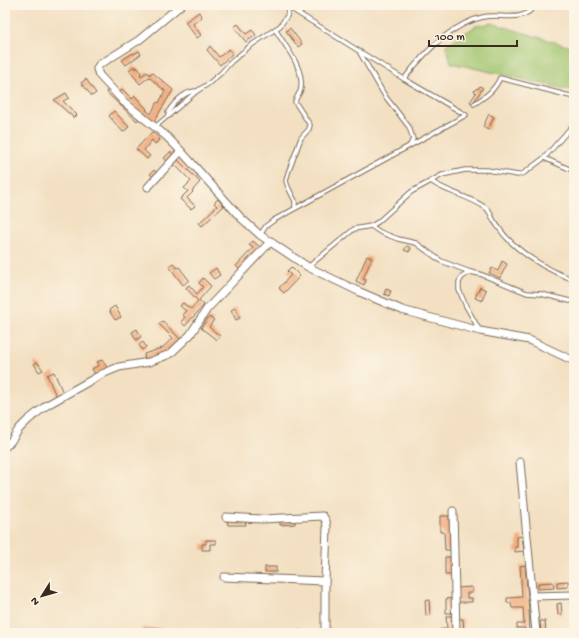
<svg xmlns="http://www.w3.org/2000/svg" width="579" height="638" viewBox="0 0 579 638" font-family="'Gochi Hand',sans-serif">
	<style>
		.green { fill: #a1c56f; stroke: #6e7846 }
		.building { fill: #f2ae80 }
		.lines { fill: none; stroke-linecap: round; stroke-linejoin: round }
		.service-casing { stroke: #7b6a57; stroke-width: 5.5 }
		.minor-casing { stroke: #7b6a57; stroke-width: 9 }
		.service { stroke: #fff; stroke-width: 3.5 }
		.minor { stroke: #fff; stroke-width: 7 }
	</style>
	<rect width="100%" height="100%" fill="#fcf5e5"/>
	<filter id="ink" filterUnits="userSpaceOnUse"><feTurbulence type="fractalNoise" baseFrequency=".025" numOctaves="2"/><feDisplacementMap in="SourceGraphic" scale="8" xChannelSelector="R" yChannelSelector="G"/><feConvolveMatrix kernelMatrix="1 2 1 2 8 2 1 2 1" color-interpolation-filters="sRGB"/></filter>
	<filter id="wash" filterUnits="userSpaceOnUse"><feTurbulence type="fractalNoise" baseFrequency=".012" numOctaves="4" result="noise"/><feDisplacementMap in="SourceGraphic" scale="16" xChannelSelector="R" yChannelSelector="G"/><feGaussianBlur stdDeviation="0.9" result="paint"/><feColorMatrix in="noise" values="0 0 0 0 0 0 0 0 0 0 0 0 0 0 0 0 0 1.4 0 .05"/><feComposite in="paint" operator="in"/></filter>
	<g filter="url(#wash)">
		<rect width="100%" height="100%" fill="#f3e0c2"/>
		<path class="green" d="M492 23 574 48V91L451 63 446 45 476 26Z"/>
		<g id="blocks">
			<g class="building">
				<path d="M199 12 202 17 193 24 201 35 197 38 185 22Z"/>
				<path d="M238 24 246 34 252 30 256 35 246 42 234 27Z"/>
				<path d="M290 28 302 44 298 47 286 31Z"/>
				<path d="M210 46 219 57 229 49 233 53 220 65 207 50Z"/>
				<path d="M139 51 141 54 126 65 122 60 133 53 134 54Z"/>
				<path d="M134 66 136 69 137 67 141 72 140 73 141 76 147 72 150 75 152 72 173 90 153 123 119 93 122 89 132 99 135 96 147 109 146 110 151 114 157 102 159 103 165 91 149 77 140 84 129 70Z"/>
				<path d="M86 79 96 93 92 96 81 83Z"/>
				<path d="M480 86 483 88 472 104 470 102 476 93 474 91 477 88 478 89Z"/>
				<path d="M109 88 139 119 137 121 106 92Z"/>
				<path d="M66 93 69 98 63 101 77 115 74 118 54 100Z"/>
				<path d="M114 111 129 127 123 132 109 116Z"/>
				<path d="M489 114 494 117 488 130 483 127Z"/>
				<path d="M152 132 160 139 155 144 152 140 144 150 150 156 147 159 136 149Z"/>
				<path d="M170 152 175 156 169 163 164 158Z"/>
				<path d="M177 159 200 182 192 191 193 192 187 198 195 206 191 209 180 199 188 191 184 188 191 181 173 163Z"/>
				<path d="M154 170 158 174 154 178 150 174Z"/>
				<path d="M218 199 224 206 202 226 199 223 217 206 214 203Z"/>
				<path d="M253 241 261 248 240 270 236 266 253 248 249 245Z"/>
				<path d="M407 246 411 248 409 252 404 250Z"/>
				<path d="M367 256 372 258 363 279 366 280 364 285 356 281Z"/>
				<path d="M502 261 507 264 500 278 489 273 492 268 498 271Z"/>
				<path d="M173 263 177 268 179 267 189 280 183 285 169 266Z"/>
				<path d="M291 267 300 276 284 293 279 288 291 275 287 271Z"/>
				<path d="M216 268 220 275 214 279 209 273Z"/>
				<path d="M203 278 211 286 199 300 204 305 185 326 181 322 185 317 182 315 186 311 180 306 183 303 191 309 198 301 186 288 189 285 197 294 203 287 199 283Z"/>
				<path d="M480 287 486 290 482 301 475 298Z"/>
				<path d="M386 289 391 291 389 296 384 294Z"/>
				<path d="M115 306 121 317 115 320 109 310Z"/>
				<path d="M235 308 240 318 236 320 231 310Z"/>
				<path d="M209 317 214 320 209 327 220 336 217 340 201 328Z"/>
				<path d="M163 321 180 339 166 352 145 359 144 354 162 348 173 338 159 324Z"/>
				<path d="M137 329 141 337 136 340 132 332Z"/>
				<path d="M143 342 146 347 142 350 139 345Z"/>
				<path d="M102 360 107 367 95 374 92 369 99 365 97 362Z"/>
				<path d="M37 362 43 370 39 372 34 364Z"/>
				<path d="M54 372 63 393 56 396 47 375Z"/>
				<path d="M440 516H449L450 550H445L444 532H440Z"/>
				<path d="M245 518 246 525H228L227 519Z"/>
				<path d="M295 519V524L280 525V520Z"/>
				<path d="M522 536 524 551 515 552V547H517V537Z"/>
				<path d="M206 540H216V544H210V550H202V544H206Z"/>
				<path d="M445 557H450L451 575H445Z"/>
				<path d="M525 565 529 610 530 633H525V628H517V624H524L523 608H512L511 603H507V598L522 597 520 566Z"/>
				<rect x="265" y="567" width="11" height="5"/>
				<path d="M568 581V587L557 588V582Z"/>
				<path d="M553 582 554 588 538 589V583Z"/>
				<path d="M472 587V593H467V598H472V602H458L457 588Z"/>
				<path d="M452 598V613H446V599Z"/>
				<path d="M429 600 430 615 426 616 425 601Z"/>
				<path d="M561 603 562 614 558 615 557 604Z"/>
				<path d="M446 616H452L453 633H438V630L447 629Z"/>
				<path d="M458 619H463L464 633H458Z"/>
				<path d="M540 621H545L546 633H541Z"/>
				<rect x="142" y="628" width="18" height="5"/>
				<rect x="283" y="630" width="18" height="3"/>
			</g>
		</g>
	</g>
	<g filter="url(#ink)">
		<use href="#blocks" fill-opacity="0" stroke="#7b6a57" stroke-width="1"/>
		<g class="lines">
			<g class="service-casing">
				<g id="service">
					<path d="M275 29C285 46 304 67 301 88 301 93 296 96 295 102L310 125 309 129 301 138 288 173 286 181 288 187 295 201V208"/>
					<path d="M360 53 385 96 409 127 413 139 410 145"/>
					<path d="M404 79C423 54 451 24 483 17 500 13 523 24 535 5"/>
					<path d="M474 104C485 97 494 91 500 78L574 97"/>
					<path d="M169 116 168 112C174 103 184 92 195 91"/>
					<path d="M155 127 197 91 208 84 221 73 231 62 250 46 280 26 287 16 289 7"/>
					<path d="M544 158 574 124"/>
					<path d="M431 181C447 193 468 195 486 208 490 211 491 216 494 221 498 226 502 233 507 238 525 257 550 271 574 280"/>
					<path d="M371 226 380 232 398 239 416 243 441 261 470 272"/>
					<path d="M260 235 266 226 274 220 466 115 404 79 285 5"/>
					<path d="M308 267 354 229 371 226 378 222 411 192 442 175 465 170H487L518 175 524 173 544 158 574 171"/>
					<path d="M480 331 466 306 459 290V282L462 277 470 272 480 274 527 293 541 294 570 301"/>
				</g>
			</g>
			<g class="minor-casing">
				<g id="minor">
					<path d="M181 5 139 40 99 65 97 69 99 75 124 102 166 136 181 151 241 218 260 235 308 267 360 292 402 310 480 331 529 340 574 361"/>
					<path d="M148 187 181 151"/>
					<path d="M5 447 11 441 19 429 28 420 47 405 102 374 119 367 149 362 170 354 190 335 207 309 271 241"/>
					<path d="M520 462 536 633"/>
					<path d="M453 511 456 633"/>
					<path d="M226 517 262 519 323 516 326 521 327 527 325 581V633"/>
					<path d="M224 577 325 581"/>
					<path d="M532 596 574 595"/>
				</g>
			</g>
			<use href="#service" class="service"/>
			<use href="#minor" class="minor"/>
		</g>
	</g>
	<rect width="579" height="638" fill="none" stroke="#fcf5e5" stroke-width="20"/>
	<g transform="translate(42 596) rotate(233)" stroke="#fcf5e5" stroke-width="3" paint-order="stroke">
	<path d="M0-3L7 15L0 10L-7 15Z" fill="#3b2a1e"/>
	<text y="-6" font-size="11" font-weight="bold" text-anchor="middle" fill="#3b2a1e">N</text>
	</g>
	<path d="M429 40v6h88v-6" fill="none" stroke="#3b2a1e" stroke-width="2"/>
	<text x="435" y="40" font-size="12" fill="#3b2a1e" stroke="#fcf5e5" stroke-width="3" paint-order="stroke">100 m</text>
</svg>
